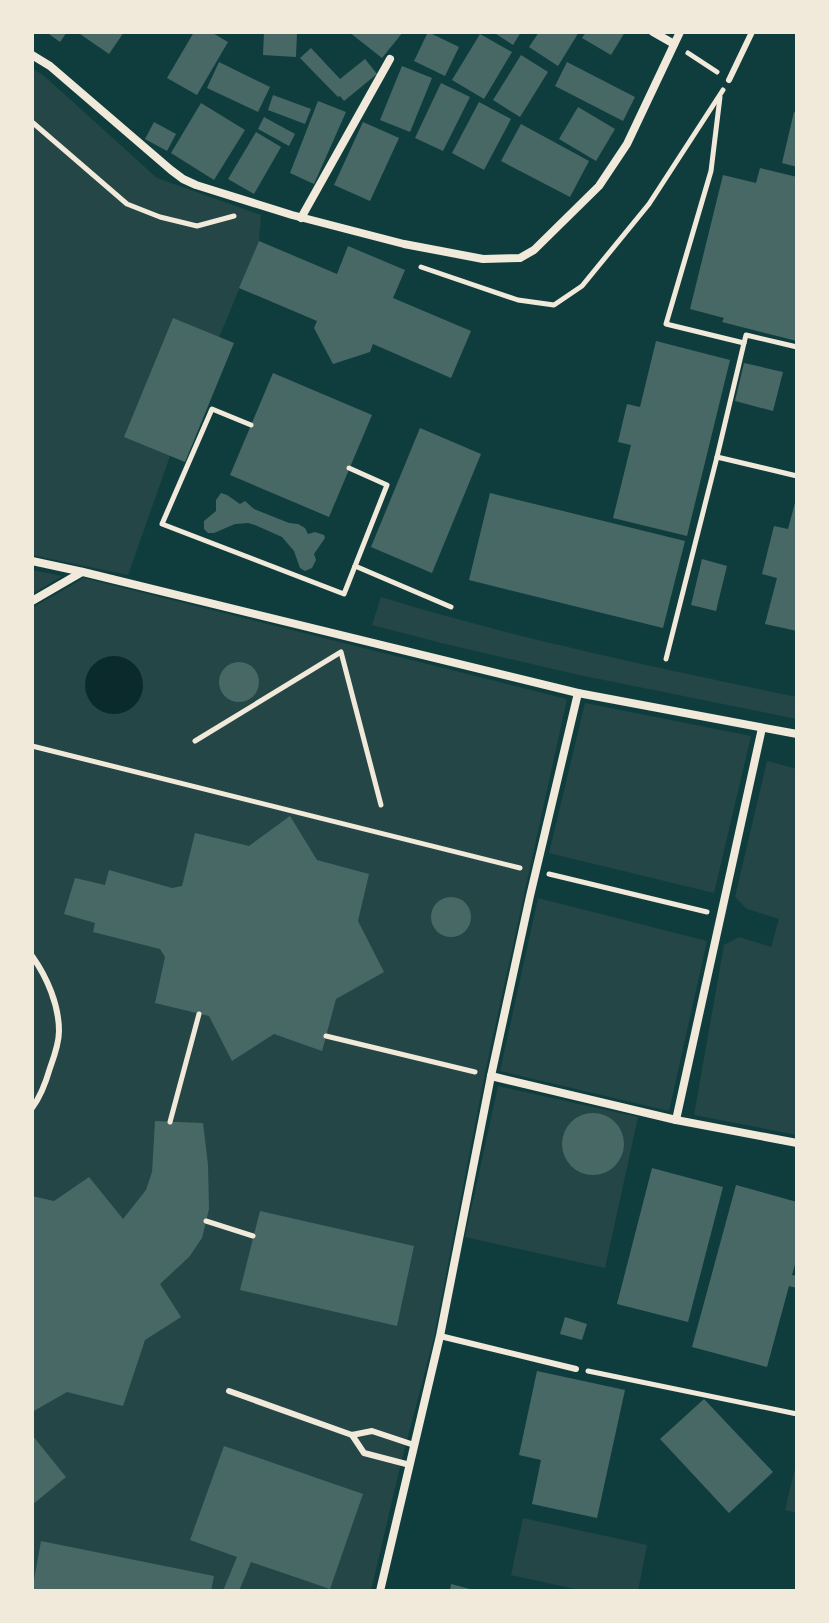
<svg xmlns="http://www.w3.org/2000/svg" width="829" height="1623" viewBox="0 0 829 1623" font-family="'Alegreya Sans',sans-serif">
	<style>
		.green { fill: #244646; fill-rule: evenodd }
		.water { fill: #0a2a2b }
		.building { fill: #486865 }
		.lines { fill: none; stroke-linecap: round; stroke-linejoin: round }
		.path { stroke: #f1e9da; stroke-width: 5 }
		.service { stroke: #f1e9da; stroke-width: 6 }
		.minor { stroke: #f1e9da; stroke-width: 8 }
	</style>
	<rect width="100%" height="100%" fill="#0f3d3e"/>
	<g class="green">
		<path d="M32 68 43 75 157 178 261 215 259 241 170 456 128 575 32 555Z"/>
		<path d="M32 570 62 576 32 594Z"/>
		<path d="M84 578 567 699 485 1073 434 1337 399 1471 371 1591H32V608ZM88 674 143 684C142 695 139 701 130 709L86 692Z"/>
		<path d="M381 597C517 639 658 668 797 697V719L579 675 441 643 372 625Z"/>
		<path d="M585 703 751 736 714 893 549 853Z"/>
		<path d="M767 761 797 769V1135L694 1115 724 945 739 937 771 947 779 919 747 909 735 897Z"/>
		<path d="M538 898 707 941 669 1111 500 1071Z"/>
		<path d="M498 1086 638 1117 605 1268 465 1237Z"/>
		<path d="M797 1460V1513L785 1510Z"/>
		<path d="M523 1518 647 1545 638 1591H584L511 1575Z"/>
	</g>
	<circle class="water" cx="114" cy="685" r="29"/>
	<g class="building">
		<path d="M46 32H67L60 42Z"/>
		<path d="M81 32H124L109 54 80 34Z"/>
		<path d="M194 32H211L228 42 197 95 167 78Z"/>
		<path d="M264 32H297L296 57 263 55Z"/>
		<path d="M349 32H403L382 58Z"/>
		<path d="M428 32 459 47 445 76 414 61Z"/>
		<path d="M493 32H521L513 45Z"/>
		<path d="M539 32H579L558 66 529 47Z"/>
		<path d="M586 32H625L611 55 582 38Z"/>
		<path d="M480 34 512 52 484 99 452 80Z"/>
		<path d="M311 48 340 79 365 59 377 74 344 101 340 96 338 97 300 58Z"/>
		<path d="M521 55 548 72 520 117 493 100Z"/>
		<path d="M219 62 270 87 258 112 207 88Z"/>
		<path d="M567 62 635 97 623 121 555 86Z"/>
		<path d="M402 66 432 78 410 132 380 120Z"/>
		<path d="M441 83 470 97 443 151 415 138Z"/>
		<path d="M273 95 311 109 305 124 268 110Z"/>
		<path d="M318 101 346 112 314 184 290 173Z"/>
		<path d="M479 102 511 119 484 170 452 153Z"/>
		<path d="M201 103 245 130 214 180 171 153Z"/>
		<path d="M578 107 615 129 596 161 559 139Z"/>
		<path d="M794 112 797 113V167L782 163Z"/>
		<path d="M264 117 295 134 289 146 258 129Z"/>
		<path d="M154 122 176 134 167 151 145 139Z"/>
		<path d="M363 122 399 138 370 201 334 185Z"/>
		<path d="M521 124 589 161 570 197 501 161Z"/>
		<path d="M256 132 281 147 254 194 228 179Z"/>
		<path d="M760 168 797 177V341L722 322 724 318 690 309 723 175 756 183Z"/>
		<path d="M259 241 337 274 348 246 405 270 393 298 471 331 451 378 373 344 370 352 333 364 314 328 317 321 239 288Z"/>
		<path d="M173 318 234 343 185 462 124 437Z"/>
		<path d="M656 341 730 360 687 536 613 518 631 445 618 442 627 404 640 407Z"/>
		<path d="M744 363 783 372 773 411 735 401Z"/>
		<path d="M273 373 372 415 329 517 230 475Z"/>
		<path d="M420 428 481 454 432 573 371 547Z"/>
		<path d="M221 493 227 495 240 504 245 501 254 509 289 523 298 524 305 528 308 534 315 532 324 535 325 538 314 554 316 560 312 568 305 571 300 568 294 551 282 537 255 525 248 523 235 524 214 533H208L204 529V521L216 511V500Z"/>
		<path d="M490 493 685 541 663 628 469 580Z"/>
		<path d="M796 499H797V631L765 624 777 578 762 574 774 526 788 529Z"/>
		<path d="M702 559 727 566 716 611 691 605Z"/>
		<circle cx="239" cy="682" r="20"/>
		<path d="M290 816 317 860 369 874 358 921 384 972 336 999 322 1051 274 1034 232 1061 209 1016 155 1003 165 957 160 949 93 932 95 923 64 914 75 878 105 885 109 870 172 888 182 886 195 833 249 846Z"/>
		<circle cx="451" cy="917" r="20"/>
		<circle cx="593" cy="1144" r="31"/>
		<path d="M155 1121 203 1123 208 1165 209 1209 202 1238 189 1257 160 1284 181 1317 145 1340 123 1406 67 1392 32 1412V1196L54 1201 89 1177 123 1219 146 1190 152 1172Z"/>
		<path d="M652 1168 723 1187 688 1322 617 1304Z"/>
		<path d="M736 1185 797 1202V1257L792 1275 797 1276V1288L789 1286 767 1367 692 1347Z"/>
		<path d="M260 1211 414 1246 397 1326 240 1290Z"/>
		<path d="M565 1317 587 1324 582 1340 560 1334Z"/>
		<path d="M537 1371 625 1390 597 1518 532 1504 541 1460 519 1455Z"/>
		<path d="M704 1399 773 1472 729 1513 660 1439Z"/>
		<path d="M32 1435 66 1477 32 1505Z"/>
		<path d="M224 1446 363 1494 330 1589 251 1562 239 1591H223L237 1557 190 1540Z"/>
		<path d="M41 1541 214 1576 211 1591H32Z"/>
		<path d="M451 1584 474 1590V1591H450Z"/>
	</g>
	<g class="lines">
		<g class="path">
			<path d="M688 53 717 72"/>
			<path d="M32 122 127 204 160 217 197 226 234 216"/>
			<path d="M421 267 518 300 554 305 582 286 649 204 723 90"/>
			<path d="M744 343 746 335 797 347"/>
			<path d="M251 425 212 409 162 524 344 594 387 485 349 468"/>
			<path d="M717 457 744 343 666 324 711 171 720 97"/>
			<path d="M355 566 451 607"/>
			<path d="M666 659 717 457 797 476"/>
			<path d="M195 741 341 652 381 805"/>
			<path d="M32 746 520 868"/>
			<path d="M549 874 707 912"/>
			<path d="M326 1036 475 1072"/>
			<path d="M170 1122 199 1014"/>
			<path d="M206 1221 253 1236"/>
			<path d="M588 1371 797 1414"/>
		</g>
		<g class="service">
			<path d="M729 80 752 32"/>
			<path d="M32 956C47 977 59 1005 59 1031 59 1044 54 1057 50 1068 46 1082 41 1096 32 1108"/>
			<path d="M440 1336 576 1369"/>
			<path d="M229 1391 352 1435 372 1431 414 1445"/>
			<path d="M352 1435 364 1453 410 1465"/>
		</g>
		<g class="minor">
			<path d="M653 32 674 44"/>
			<path d="M32 55 50 66 171 170 183 179 196 185 292 215 404 244 483 259 520 258 534 250 599 186 627 144 680 32"/>
			<path d="M301 218 390 59"/>
			<path d="M32 561 83 572 578 693 797 734"/>
			<path d="M32 601 82 572"/>
			<path d="M491 1076 676 1120 797 1143"/>
			<path d="M676 1120 762 728"/>
			<path d="M380 1591 440 1336 491 1076 530 896 578 693"/>
		</g>
	</g>
	<rect width="829" height="1623" fill="none" stroke="#f1e9da" stroke-width="68"/>
</svg>
